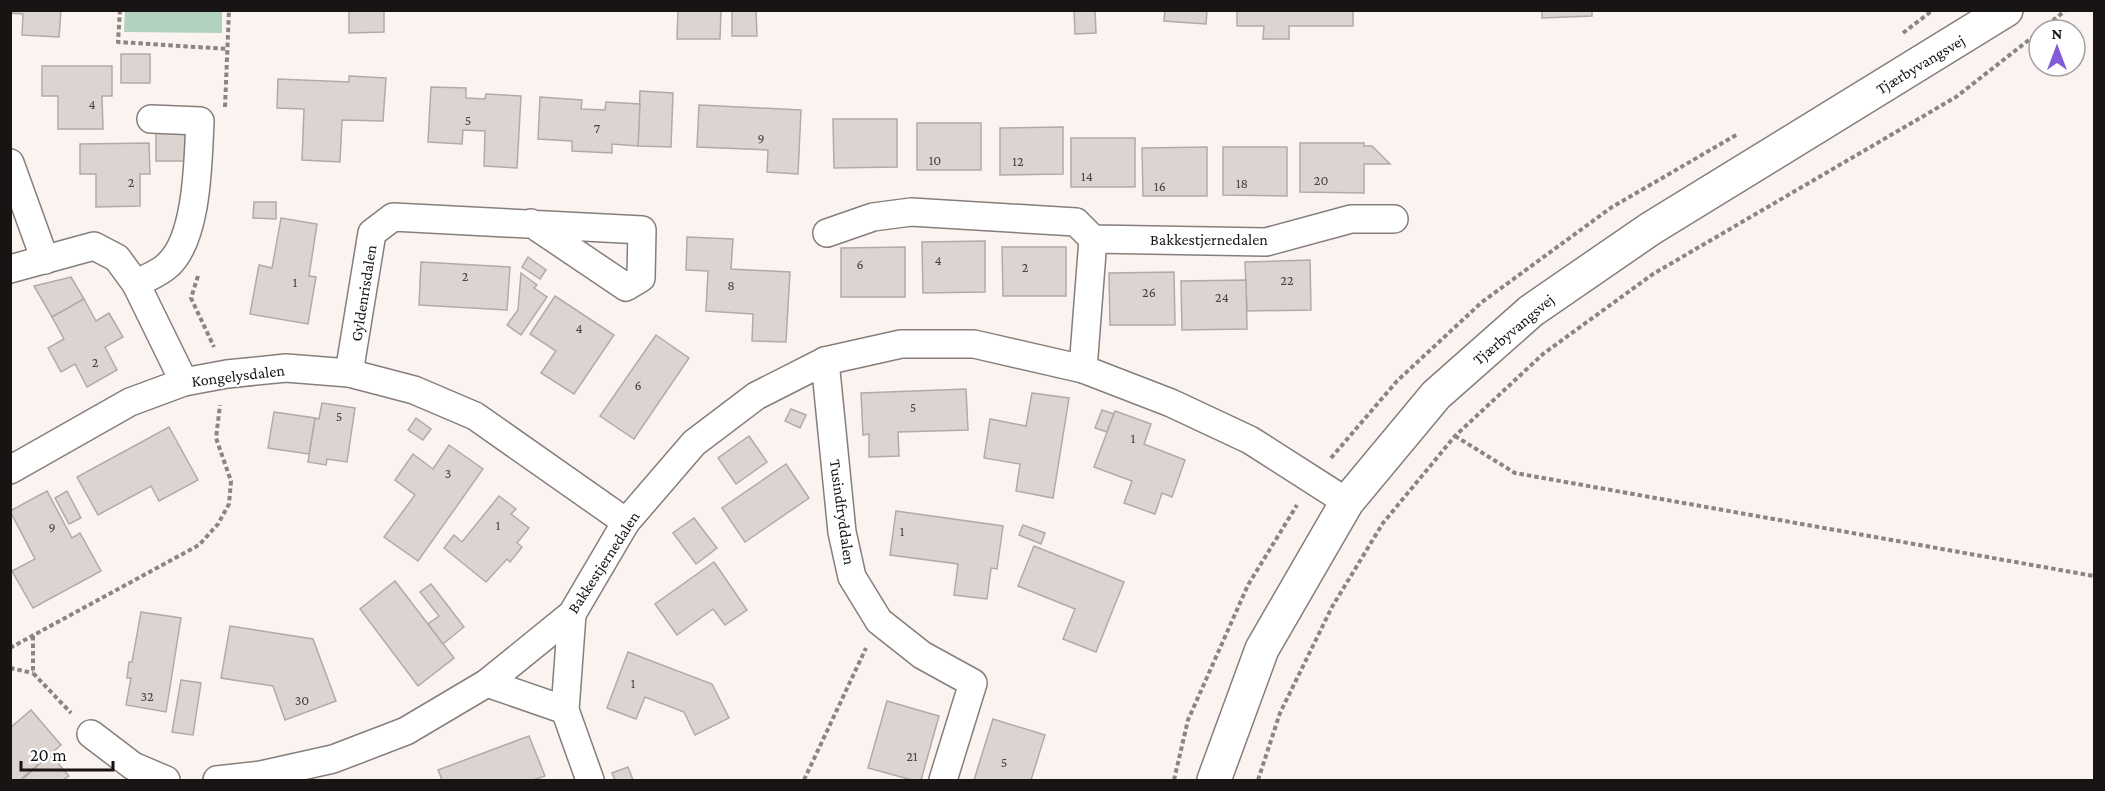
<svg xmlns="http://www.w3.org/2000/svg" width="2105" height="791" viewBox="0 0 2105 791" font-family="'Crimson Pro',serif">
	<style>
		.green { fill: #b1d3bd }
		.building { fill: #dcd4d0; stroke: #b1aaa7; stroke-width: 1.5 }
		.lines { fill: none; stroke-linecap: round; stroke-linejoin: round }
		.minor-casing { stroke: #857e7b; stroke-width: 30 }
		.tertiary-casing { stroke: #857e7b; stroke-width: 36 }
		.path { stroke: #8a8582; stroke-width: 4; stroke-dasharray: 4.5 3; stroke-linecap: butt }
		.minor { stroke: #fff; stroke-width: 27 }
		.tertiary { stroke: #fff; stroke-width: 33 }
		.labels { text-anchor: middle; stroke-width: 4.5; stroke-linejoin: round; paint-order: stroke }
		.number-label { font-size: 14px; fill: #484442 }
		.street-label { font-size: 16px; fill: #171413; stroke: #fff }
	</style>
	<rect width="100%" height="100%" fill="#fbf3ef"/>
	<path class="green" d="M125 11H222V33L124 32Z"/>
	<g class="building">
		<path d="M10 10H61L59 37 22 35 23 14 10 13Z"/>
		<path d="M384 10V32L349 33V11H305Z"/>
		<path d="M678 10H721L720 39H677Z"/>
		<path d="M732 10H756L757 36H732Z"/>
		<path d="M1074 10H1095L1096 33 1075 34Z"/>
		<path d="M1165 10H1207L1206 24 1164 21Z"/>
		<path d="M1237 10H1353V26H1289V39H1263L1264 26H1237Z"/>
		<path d="M1542 10H1592V16L1542 18Z"/>
		<rect x="121" y="54" width="29" height="29"/>
		<path d="M42 66H112V96H102L103 129H58V96H42Z"/>
		<path d="M349 76 386 78 383 121 342 120 340 162 302 160 304 109 277 108 278 79 349 82Z"/>
		<path d="M431 87 466 88V98L485 99 486 94 521 96 517 168 484 166 485 131 463 130 462 144 428 142Z"/>
		<path d="M640 91 673 93 671 147 638 146Z"/>
		<path d="M540 97 582 100 581 109 605 110 606 102 640 104 638 146 612 144V153L572 151V141L538 139Z"/>
		<path d="M699 105 801 110 798 174 767 172 768 150 697 147Z"/>
		<path d="M833 119H897V167L834 168Z"/>
		<rect x="917" y="123" width="64" height="47"/>
		<path d="M1063 127V174L1000 175V128Z"/>
		<rect x="156" y="132" width="30" height="29"/>
		<rect x="1071" y="138" width="64" height="49"/>
		<path d="M149 143 150 174H140V206L96 207V174H80V144Z"/>
		<path d="M1300 143H1364V146H1372L1390 164H1364V193L1300 192Z"/>
		<path d="M1207 147V196H1143L1142 148Z"/>
		<path d="M1223 147H1287V196L1223 195Z"/>
		<path d="M254 202H276V219L253 218Z"/>
		<path d="M281 218 317 224 309 276 316 277 308 324 250 314 259 265 272 268Z"/>
		<path d="M687 237 733 239 731 269 790 272 786 342 752 341 753 314 706 311 708 271 686 270Z"/>
		<path d="M985 241V292L923 293 922 242Z"/>
		<path d="M905 247V297H841V248Z"/>
		<path d="M1002 247H1066V296H1003Z"/>
		<path d="M528 257 546 270 540 279 522 267Z"/>
		<path d="M1310 260 1311 310 1247 311 1245 262Z"/>
		<path d="M421 262 510 267 507 310 419 305Z"/>
		<path d="M1174 272 1175 325H1110L1109 273Z"/>
		<path d="M521 273 537 285 534 288 547 297 521 335 507 325 518 310Z"/>
		<path d="M71 277 84 299 52 317 34 286Z"/>
		<path d="M1246 280 1247 329 1182 330 1181 281Z"/>
		<path d="M555 296 614 335 574 394 541 373 556 351 530 334Z"/>
		<path d="M84 299 96 321 109 313 123 337 105 347 117 370 87 387 75 364 61 372 48 348 64 339 52 317Z"/>
		<path d="M656 335 689 358 634 439 600 416Z"/>
		<path d="M966 389 968 430 898 432 899 456 869 457V434L863 435 861 393Z"/>
		<path d="M1032 393 1069 398 1053 498 1016 491 1020 464 984 458 990 419 1026 426Z"/>
		<path d="M322 403 355 408 347 462 327 459 326 465 308 462 315 418 319 419Z"/>
		<path d="M791 409 806 415 800 428 785 421Z"/>
		<path d="M1102 410 1114 414 1107 432 1095 428Z"/>
		<path d="M1115 411 1151 424 1144 444 1185 460 1172 497 1162 493 1155 514 1124 503 1132 481 1094 467Z"/>
		<path d="M274 412 315 418 309 454 268 448Z"/>
		<path d="M416 418 431 429 423 440 408 430Z"/>
		<path d="M169 427 198 480 159 501 151 486 98 515 77 477Z"/>
		<path d="M749 436 767 462 736 484 718 458Z"/>
		<path d="M449 445 483 469 418 561 384 537 415 495 395 480 413 454 433 469Z"/>
		<path d="M786 464 809 498 745 542 722 508Z"/>
		<path d="M47 491 72 538 80 533 101 571 33 608 12 571 35 559 10 511Z"/>
		<path d="M67 491 81 518 69 524 55 498Z"/>
		<path d="M499 496 516 509 511 514 529 528 517 543 522 547 510 562 507 559 486 582 444 548 454 535 462 542Z"/>
		<path d="M896 511 1003 526 997 569 991 568 987 599 954 595 958 564 890 555Z"/>
		<path d="M694 518 717 548 696 564 673 533Z"/>
		<path d="M1023 525 1045 533 1041 544 1019 535Z"/>
		<path d="M1034 546 1124 582 1096 652 1063 639 1075 609 1018 586Z"/>
		<path d="M714 562 747 610 725 625 713 609 677 635 655 604Z"/>
		<path d="M395 581 454 658 418 686 360 609Z"/>
		<path d="M431 584 464 627 443 644 428 624 439 616 420 592Z"/>
		<path d="M141 612 181 618 166 712 126 705 131 678H127L129 662H132Z"/>
		<path d="M230 626 313 639 336 701 285 720 273 686 221 678Z"/>
		<path d="M628 652 712 684 729 718 695 735 684 712 645 697 636 719 607 708Z"/>
		<path d="M181 680 201 683 193 735 172 732Z"/>
		<path d="M887 701 939 716 921 780H912L868 768Z"/>
		<path d="M31 710 61 745 20 780H10V728Z"/>
		<path d="M993 719 1045 735 1031 780H974Z"/>
		<path d="M529 736 545 776 533 780H442L438 770Z"/>
		<path d="M50 754 69 776 63 780H22Z"/>
		<path d="M628 767 633 780H615L612 773Z"/>
	</g>
	<g class="lines">
		<g class="minor-casing">
			<g id="minor">
				<path d="M10 163 45 260"/>
				<path d="M827 233 873 217 911 212 1076 222 1093 239 1266 242 1351 219H1394"/>
				<path d="M10 269 94 246 117 258 136 284 184 382"/>
				<path d="M136 284C146 278 160 273 168 265 198 238 198 160 200 121L151 119"/>
				<path d="M825 361 842 532 852 577 879 621 922 655 973 683 943 780"/>
				<path d="M1083 369 1093 239"/>
				<path d="M349 373 372 233 393 217 642 230 641 278 626 287 531 223"/>
				<path d="M10 470 130 402 184 382 227 374 286 368 349 373 414 390 475 416 626 522"/>
				<path d="M572 614 565 710 590 780"/>
				<path d="M487 683 565 710"/>
				<path d="M91 734 133 766 166 780"/>
				<path d="M217 780 261 775 333 759 406 731 487 683 572 614 626 522 694 443 756 396 825 361 901 344H974L1083 369 1171 403 1250 440 1347 502"/>
			</g>
		</g>
		<g class="tertiary-casing">
			<path id="tertiary" d="M1214 780 1262 649 1347 502 1436 395 1531 311 1650 229 2006 10"/>
		</g>
		<g class="path">
			<path d="M120 10 118 42 228 49"/>
			<path d="M2041 30 2066 10"/>
			<path d="M1903 33 1933 10"/>
			<path d="M225 107 229 10"/>
			<path d="M198 276 191 298 214 347"/>
			<path d="M1455 436 1515 473 2094 576"/>
			<path d="M1331 458 1397 381 1482 302 1612 207 1738 134"/>
			<path d="M33 636V673L71 713"/>
			<path d="M10 648 199 545 218 524 229 504 231 481 216 438 220 405"/>
			<path d="M10 668 33 673"/>
			<path d="M804 780 866 648"/>
			<path d="M1174 780 1188 720 1248 585 1297 505"/>
			<path d="M1258 780 1280 713 1332 607 1383 523 1455 436 1543 354 1653 274 1956 97 2039 32"/>
		</g>
		<use href="#minor" class="minor"/>
		<use href="#tertiary" class="tertiary"/>
	</g>
	<g class="labels">
		<g class="number-label">
			<text x="92" y="109">4</text>
			<text x="468" y="125">5</text>
			<text x="597" y="133">7</text>
			<text x="761" y="143">9</text>
			<text x="935" y="165">10</text>
			<text x="1018" y="166">12</text>
			<text x="1087" y="181">14</text>
			<text x="1321" y="185">20</text>
			<text x="131" y="187">2</text>
			<text x="1242" y="188">18</text>
			<text x="1160" y="191">16</text>
			<text x="938" y="265">4</text>
			<text x="860" y="269">6</text>
			<text x="1025" y="272">2</text>
			<text x="465" y="281">2</text>
			<text x="1287" y="285">22</text>
			<text x="295" y="287">1</text>
			<text x="731" y="290">8</text>
			<text x="1149" y="297">26</text>
			<text x="1222" y="302">24</text>
			<text x="579" y="333">4</text>
			<text x="95" y="367">2</text>
			<text x="638" y="390">6</text>
			<text x="913" y="412">5</text>
			<text x="339" y="421">5</text>
			<text x="1133" y="443">1</text>
			<text x="448" y="478">3</text>
			<text x="498" y="530">1</text>
			<text x="52" y="532">9</text>
			<text x="902" y="536">1</text>
			<text x="633" y="688">1</text>
			<text x="147" y="701">32</text>
			<text x="302" y="705">30</text>
			<text x="912" y="761">21</text>
			<text x="1004" y="767">5</text>
		</g>
		<g class="street-label">
			<text transform="translate(1920 64) rotate(-31)" y="6">Tjærbyvangsvej</text>
			<text x="1209" y="245">Bakkestjernedalen</text>
			<text transform="translate(363 293) rotate(-81)" y="6">Gyldenrisdalen</text>
			<text transform="translate(1513 329) rotate(-40)" y="6">Tjærbyvangsvej</text>
			<text transform="translate(238 375) rotate(-7)" y="6">Kongelysdalen</text>
			<text transform="translate(843 512) rotate(82)" y="6">Tusindfryddalen</text>
			<text transform="translate(603 562) rotate(-57)" y="6">Bakkestjernedalen</text>
		</g>
	</g>
	<rect width="2105" height="791" fill="none" stroke="#171413" stroke-width="24"/>
	<g transform="translate(2057 48)"><circle r="28" fill="#ffffff" stroke="#a2a1a1" stroke-width="1.5"/>
	<path d="M0-4.5L10 22L0 15L-10 22Z" fill="#815dd8"/>
	<text y="-9" font-size="16" font-weight="bold" text-anchor="middle" fill="#171413">N</text>
	</g>
	<path d="M21 761v9h92v-9" fill="none" stroke="#171413" stroke-width="3"/>
	<text x="30" y="761" font-size="18" fill="#171413" stroke="#ffffff" stroke-width="4.5" paint-order="stroke">20 m</text>
</svg>
